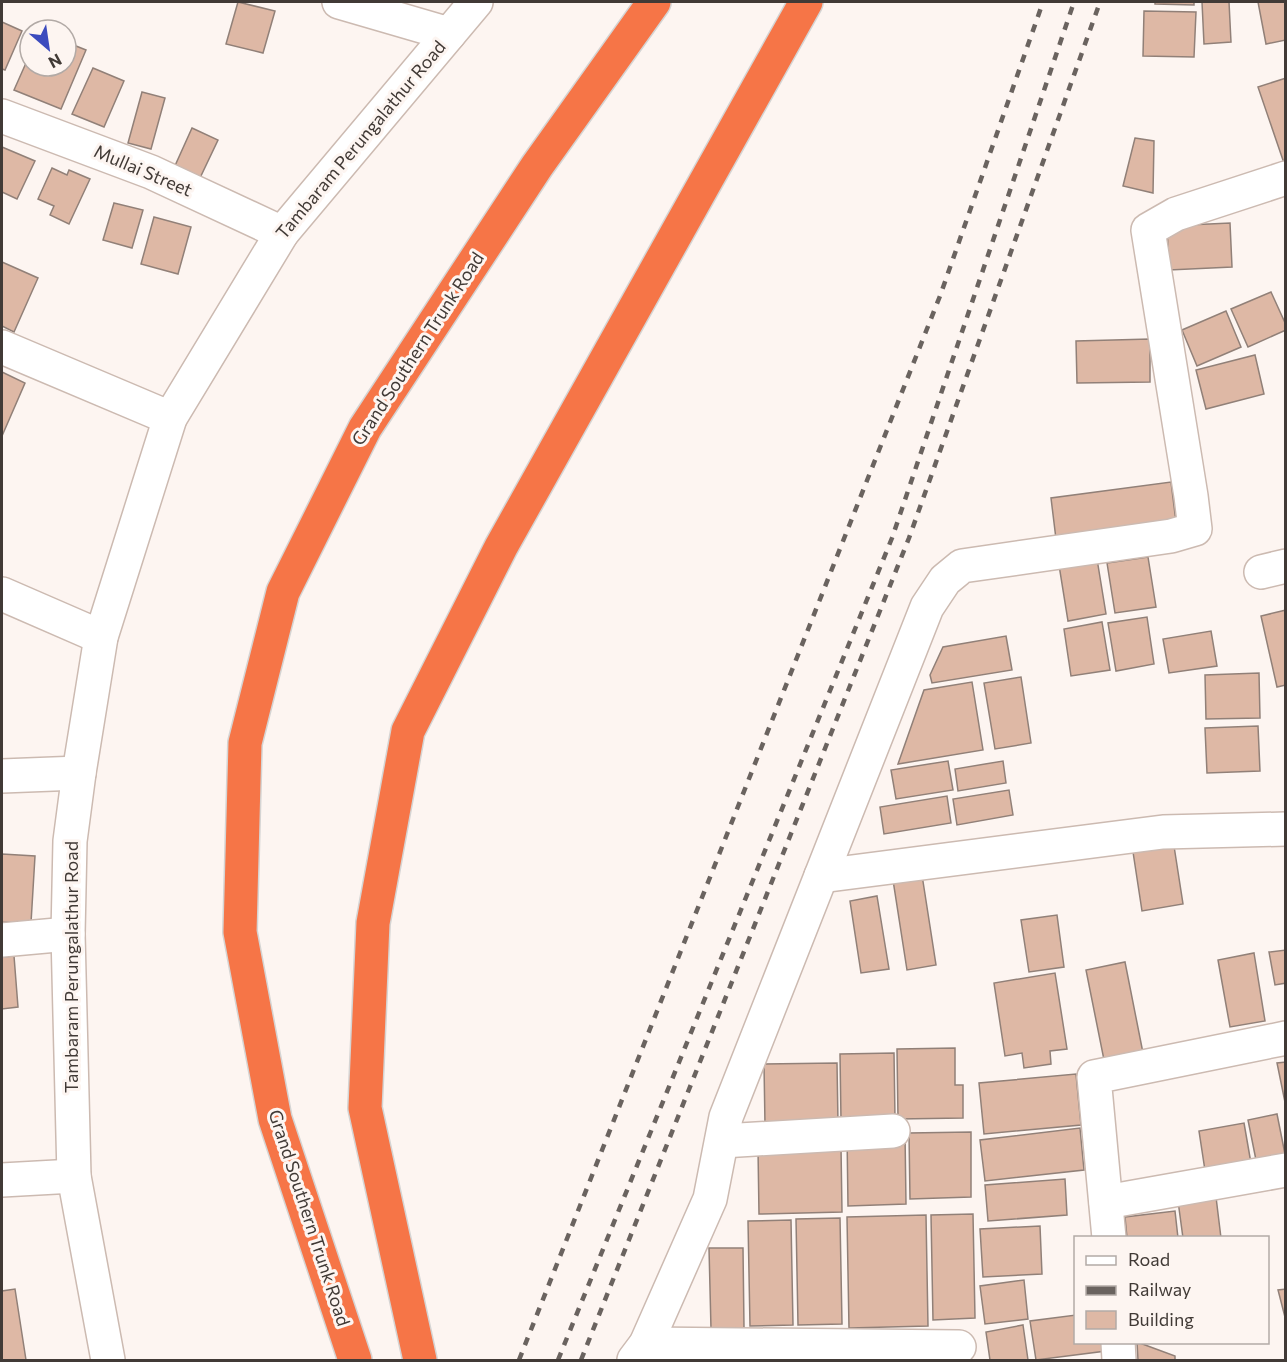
<svg xmlns="http://www.w3.org/2000/svg" width="1287" height="1362" viewBox="0 0 1287 1362" font-family="Commissioner,sans-serif">
	<style>
		.building { fill: #deb8a5; stroke: #918078; stroke-width: 1.5 }
		.lines { fill: none; stroke-linecap: round; stroke-linejoin: round }
		.minor-casing { stroke: #ccbab1; stroke-width: 36 }
		.highway-casing { stroke: #d5d4d3; stroke-width: 36 }
		.minor { stroke: #fff; stroke-width: 33 }
		.highway { stroke: #f67547; stroke-width: 33 }
		.rail { stroke: #6a635f; stroke-width: 4.5; stroke-dasharray: 8 8; stroke-linecap: butt }
		.labels { text-anchor: middle; stroke-width: 6; stroke-linejoin: round; paint-order: stroke }
		.street-label { font-size: 18px; fill: #413a36; stroke: #fdf5f1 }
	</style>
	<rect width="100%" height="100%" fill="#fdf5f1"/>
	<g class="building">
		<path d="M238 2 275 11 263 53 226 44Z"/>
		<path d="M1155 2H1194V5L1155 4Z"/>
		<path d="M1202 2H1229L1231 42 1204 44Z"/>
		<path d="M1258 2H1286V40L1266 44Z"/>
		<path d="M1144 11 1196 12 1194 57 1143 56Z"/>
		<path d="M2 22 22 31 5 70 2 69Z"/>
		<path d="M66 42 86 50 61 109 14 90 30 54V66H66Z"/>
		<path d="M93 68 124 81 104 127 72 114Z"/>
		<path d="M1286 78V166H1285L1258 87Z"/>
		<path d="M142 92 165 98 151 149 128 143Z"/>
		<path d="M192 128 218 140 199 180 174 168Z"/>
		<path d="M1135 138 1154 141 1153 193 1123 186Z"/>
		<path d="M2 147 35 161 17 199 2 192Z"/>
		<path d="M52 168 67 175 69 170 90 179 69 224 50 215 54 206 38 199Z"/>
		<path d="M114 203 143 210 132 248 103 240Z"/>
		<path d="M154 217 191 227 178 274 141 264Z"/>
		<path d="M1230 223 1232 267 1169 270 1167 226Z"/>
		<path d="M2 262 38 278 14 332 2 326Z"/>
		<path d="M1271 292 1286 325V330L1248 347 1231 309Z"/>
		<path d="M1226 311 1241 347 1197 366 1182 330Z"/>
		<path d="M1150 339V382L1077 383 1076 341Z"/>
		<path d="M1255 355 1264 394 1206 409 1196 370Z"/>
		<path d="M2 372 25 383 2 436Z"/>
		<path d="M1171 482 1176 522 1056 539 1051 498Z"/>
		<path d="M1148 557 1156 607 1115 613 1107 563Z"/>
		<path d="M1097 559 1106 614 1068 621 1059 565Z"/>
		<path d="M1286 610V685L1277 687 1261 616Z"/>
		<path d="M1147 617 1154 664 1116 671 1108 623Z"/>
		<path d="M1102 622 1110 670 1071 676 1064 629Z"/>
		<path d="M1211 631 1217 666 1169 673 1163 639Z"/>
		<path d="M1006 636 1012 670 932 683 930 675 943 647Z"/>
		<path d="M1259 673 1260 718 1206 719 1205 675Z"/>
		<path d="M1021 677 1031 743 995 749 984 683Z"/>
		<path d="M972 682 983 750 898 764 924 690Z"/>
		<path d="M1258 726 1260 771 1207 773 1205 728Z"/>
		<path d="M948 761 953 790 896 799 891 770Z"/>
		<path d="M1003 761 1006 783 958 791 955 769Z"/>
		<path d="M1009 790 1013 815 957 825 953 799Z"/>
		<path d="M947 796 951 823 884 834 880 807Z"/>
		<path d="M1174 846 1183 904 1142 911 1133 852Z"/>
		<path d="M2 854 35 856 31 923 2 922Z"/>
		<path d="M922 875 936 965 907 970 893 880Z"/>
		<path d="M877 896 889 969 861 973 850 901Z"/>
		<path d="M1057 915 1064 967 1029 972 1021 920Z"/>
		<path d="M1286 950V983L1275 985 1269 952Z"/>
		<path d="M1254 953 1265 1021 1230 1027 1218 960Z"/>
		<path d="M14 956 18 1007 2 1009V957Z"/>
		<path d="M1125 962 1143 1053 1104 1060 1086 970Z"/>
		<path d="M1055 973 1067 1049 1050 1051 1051 1064 1024 1068 1022 1053 1005 1056 994 983Z"/>
		<path d="M955 1048V1085H963V1118L898 1119 897 1049Z"/>
		<path d="M894 1053 895 1118 841 1120 840 1054Z"/>
		<path d="M1286 1062V1107L1277 1063Z"/>
		<path d="M837 1063 838 1124 765 1125 764 1064Z"/>
		<path d="M1076 1074 1081 1125 984 1134 979 1083Z"/>
		<path d="M1277 1114 1286 1159 1257 1165 1248 1120Z"/>
		<path d="M1244 1123 1252 1169 1206 1177 1199 1131Z"/>
		<path d="M1080 1128 1084 1170 985 1181 980 1140Z"/>
		<path d="M971 1132V1197L910 1199 909 1133Z"/>
		<path d="M905 1133 906 1204 848 1206 847 1134Z"/>
		<path d="M841 1147 842 1212 759 1214 758 1149Z"/>
		<path d="M1065 1179 1067 1215 988 1221 985 1185Z"/>
		<path d="M1216 1197 1221 1238H1183L1178 1201Z"/>
		<path d="M1175 1211 1178 1238H1127L1125 1217Z"/>
		<path d="M973 1214 975 1318 933 1320 931 1215Z"/>
		<path d="M926 1215 928 1326 849 1328 847 1217Z"/>
		<path d="M840 1218 842 1324 798 1325 796 1219Z"/>
		<path d="M791 1220 793 1325 750 1326 748 1221Z"/>
		<path d="M1040 1226 1042 1274 983 1277 980 1229Z"/>
		<path d="M709 1248H743L744 1328 711 1329Z"/>
		<path d="M1024 1280 1028 1319 985 1324 980 1286Z"/>
		<path d="M15 1289 26 1360H2V1291Z"/>
		<path d="M1286 1289V1321L1278 1290Z"/>
		<path d="M1076 1315V1342H1105L1106 1351 1036 1360 1030 1321Z"/>
		<path d="M1023 1325 1028 1360H990L986 1332Z"/>
		<path d="M1137 1342 1175 1356V1360H1138Z"/>
	</g>
	<g class="lines">
		<g class="minor-casing">
			<g id="minor">
				<path d="M339 2 449 34"/>
				<path d="M2 116 151 172 282 233"/>
				<path d="M2 347 170 418"/>
				<path d="M1261 572 1286 566"/>
				<path d="M2 594 101 637"/>
				<path d="M2 776 79 773"/>
				<path d="M821 876 1163 832 1286 829"/>
				<path d="M2 940 68 934"/>
				<path d="M722 1141 893 1131"/>
				<path d="M2 1180 74 1176"/>
				<path d="M1106 1202 1286 1170"/>
				<path d="M1109 1238 1094 1077 1286 1038"/>
				<path d="M1118 1342 1119 1360"/>
				<path d="M646 1344 959 1347"/>
				<path d="M108 1360 74 1176 68 934 70 841 79 773 101 637 170 418 282 233 476 2"/>
				<path d="M634 1360 646 1344 710 1199 726 1117 927 607 945 580 962 566 1171 536 1195 529 1191 496 1148 230 1176 214 1286 178"/>
			</g>
		</g>
		<g class="highway-casing">
			<g id="highway">
				<path d="M355 1360 275 1119 240 932 245 743 283 592 365 428 537 166 654 2"/>
				<path d="M420 1360 365 1108 373 923 408 731 501 547 806 2"/>
			</g>
		</g>
		<use href="#minor" class="minor"/>
		<use href="#highway" class="highway"/>
		<g class="rail">
			<path d="M519 1360 940 296 1043 2"/>
			<path d="M558 1360 892 538 1074 2"/>
			<path d="M581 1360 909 538 1100 2"/>
		</g>
	</g>
	<g class="labels">
		<g class="street-label">
			<text transform="translate(361 140) rotate(-50)" y="6">Tambaram Perungalathur Road</text>
			<text transform="translate(143 171) rotate(23)" y="6">Mullai Street</text>
			<text transform="translate(418 349) rotate(-57)" y="6">Grand Southern Trunk Road</text>
			<text transform="translate(72 967) rotate(-90)" y="6">Tambaram Perungalathur Road</text>
			<text transform="translate(309 1218) rotate(72)" y="6">Grand Southern Trunk Road</text>
		</g>
	</g>
	<rect width="1287" height="1362" fill="none" stroke="#413a36" stroke-width="6"/>
	<rect x="1074" y="1236" width="195" height="108" fill="#fdf5f1" stroke="#b2aaa6" stroke-width="1.5"/>
	<rect x="1086" y="1256" width="30" height="9" fill="#ffffff" stroke="#b2aaa6" stroke-width="1.5"/>
	<text x="1128" y="1266" font-size="18" fill="#413a36">Road</text>
	<rect x="1086" y="1286" width="30" height="9" fill="#6a635f" stroke="#b2aaa6" stroke-width="1.5"/>
	<text x="1128" y="1296" font-size="18" fill="#413a36">Railway</text>
	<rect x="1086" y="1311" width="30" height="18" fill="#deb8a5" stroke="#b2aaa6" stroke-width="1.5"/>
	<text x="1128" y="1326" font-size="18" fill="#413a36">Building</text>
	<g transform="translate(48 48) rotate(151)"><circle r="28" fill="#fdf5f1" stroke="#b2aaa6" stroke-width="1.5"/>
	<path d="M0-4.5L10 22L0 15L-10 22Z" fill="#3c4bbe"/>
	<text y="-9" font-size="16" font-weight="bold" text-anchor="middle" fill="#413a36">N</text>
	</g>
</svg>
